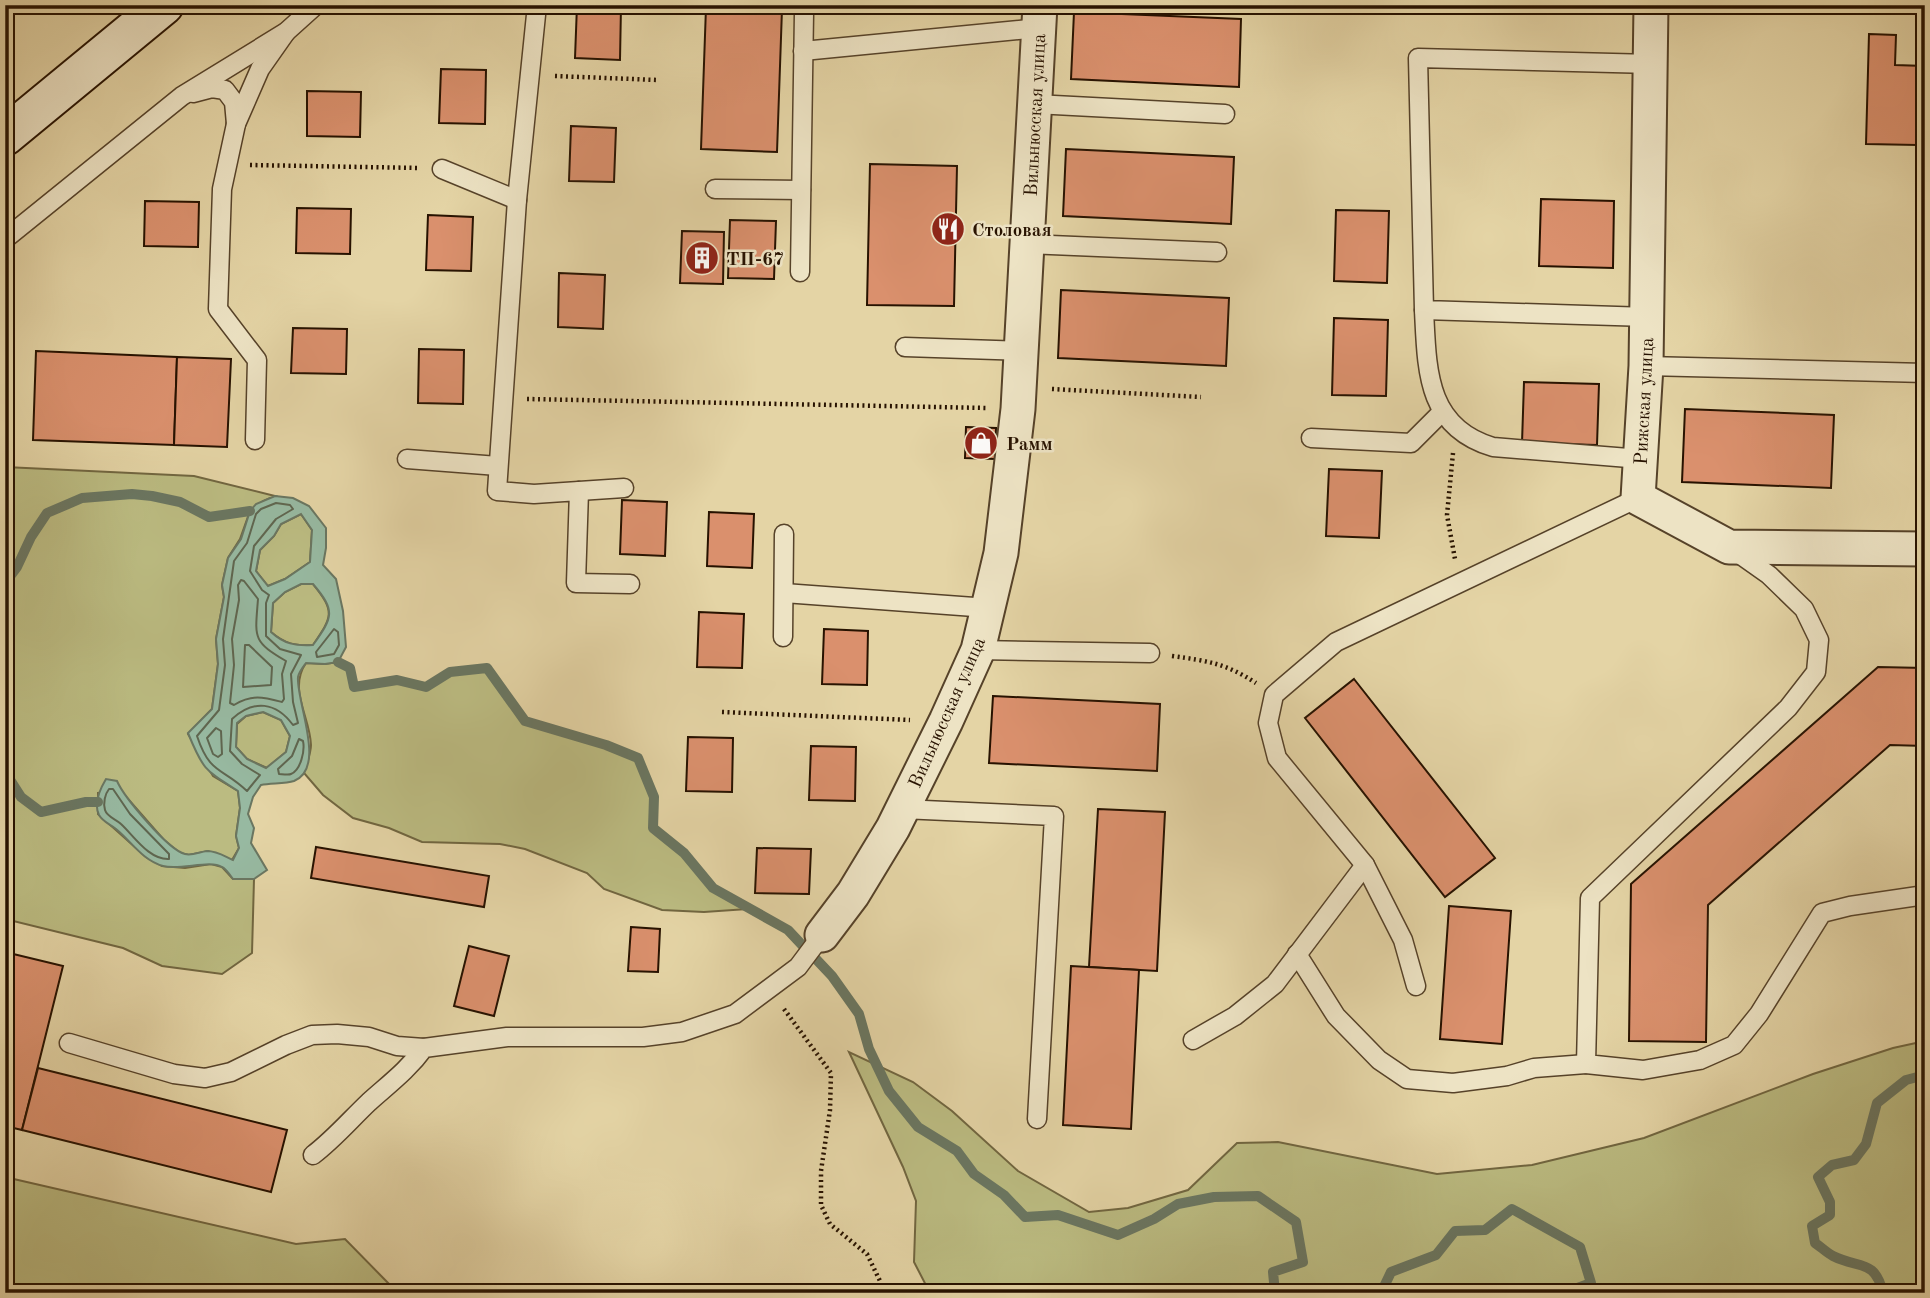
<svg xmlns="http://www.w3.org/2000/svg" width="1930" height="1298" viewBox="0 0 1930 1298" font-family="'Old Standard TT',serif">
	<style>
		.green { fill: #bbbb81; stroke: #716640; stroke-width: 2 }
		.water { fill: #97b9a1; stroke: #6a7661; stroke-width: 2; fill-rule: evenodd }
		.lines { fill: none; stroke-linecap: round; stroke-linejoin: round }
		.shore { stroke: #5f6650; stroke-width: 2 }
		.stream { stroke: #6a7661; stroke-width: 10 }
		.building { fill: #da906d; stroke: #271200; stroke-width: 2 }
		.service-casing { stroke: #564229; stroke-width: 21 }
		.minor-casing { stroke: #564229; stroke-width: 37 }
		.secondary-casing { stroke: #271200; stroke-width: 42 }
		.path { stroke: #271200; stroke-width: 4.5; stroke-dasharray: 2 3.5; stroke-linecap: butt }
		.service { stroke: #ede3c4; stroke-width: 18 }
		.minor { stroke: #ede3c4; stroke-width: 33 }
		.secondary { stroke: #ede3c4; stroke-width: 38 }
		.labels { text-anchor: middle; stroke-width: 5; stroke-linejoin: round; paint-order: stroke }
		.street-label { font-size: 19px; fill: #271200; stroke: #ede3c4 }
		.poi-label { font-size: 19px; font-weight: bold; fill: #271200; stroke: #ede3c4; text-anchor: start }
	</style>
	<rect width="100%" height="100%" fill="#e4d4a5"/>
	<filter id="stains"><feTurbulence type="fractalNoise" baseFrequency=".00286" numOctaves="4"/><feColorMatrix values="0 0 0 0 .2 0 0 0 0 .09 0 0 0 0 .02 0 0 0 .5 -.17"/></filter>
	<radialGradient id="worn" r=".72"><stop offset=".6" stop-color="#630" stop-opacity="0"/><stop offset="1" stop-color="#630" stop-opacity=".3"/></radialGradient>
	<g class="green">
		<path d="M5 467 194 476 275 496 263 501 250 511 240 539 228 558 222 585 224 597 216 639 218 664 212 709 188 734 213 776 238 791 240 808 236 836 239 848 232 860 208 851 189 855 180 853 164 840 122 792 98 793V814L146 857 162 866 185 868 211 864 222 867 233 879H254L252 953 222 974 162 966 123 948 5 919Z"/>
		<path d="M301 514 312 530 310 562 285 579 268 586 256 571 260 550 274 536 281 524Z"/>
		<path d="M301 584H313C336 612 332 617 313 645 295 646 285 644 271 632L273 603 285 592Z"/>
		<path d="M338 662 350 668 354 686 397 680 426 687 450 672 487 668 525 721 606 745 638 758 654 797 653 828 684 853 713 888 748 909 704 912 662 910 604 889 587 873 525 849 500 844 422 842 389 828 353 818 323 795 304 773C306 765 311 754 311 745 310 717 288 689 306 663L325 664Z"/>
		<path d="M263 712 281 720 290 736 286 752 267 768 247 759 236 747 237 724 246 716Z"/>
		<path d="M1925 1041V1293H930L914 1262 916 1201 903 1167 849 1052 913 1082 952 1111 1018 1171 1089 1212 1128 1208 1188 1190 1237 1143 1278 1142 1437 1174 1532 1165 1644 1138 1813 1074 1893 1048Z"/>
		<path d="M5 1177 296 1244 345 1239 392 1287V1293H5Z"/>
	</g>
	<path class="water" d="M275 496 293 498 309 506 326 528V548L323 565 336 579 343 611 346 647 338 662 325 664 306 663C303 667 299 672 298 677 296 702 327 768 294 781 285 784 271 783 261 785L253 797 248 814 254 828 251 843 267 870 254 879H233C230 875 226 869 222 867 210 859 180 871 163 866 142 860 131 841 116 829 110 824 103 822 99 815 93 803 100 789 106 779L117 781C124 797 168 850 185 854 192 856 199 852 207 851 217 851 224 856 233 860L239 848 236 836 240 808 238 791C205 770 203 770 188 733L212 709 218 664 216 639 224 597 222 585 228 558 241 539 250 511 256 504ZM301 514 312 530 310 562 285 579 268 586 256 571 260 550 274 536 281 524ZM301 584H313C336 611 333 617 313 645 295 646 284 644 271 632L273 603 285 592ZM263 712 281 720 290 736 286 752 266 768 247 759 236 747 237 723 246 716Z"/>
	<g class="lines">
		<g class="shore">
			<path d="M276 503 290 505 293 509 276 519 254 546 250 571 262 590 269 595 266 603V636L280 649 301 655 291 674 293 702 298 723 293 725C276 702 254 699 232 719L230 751 242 764 260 775 247 791C222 767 210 775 197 736L219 710 225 665 223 639 234 561 247 543 256 514 261 509Z"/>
			<path d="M241 580 244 581 258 599C255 638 252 641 286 661L282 674 284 699 282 702C263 697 252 694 234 705L230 703 234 665 232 639 239 600 238 585Z"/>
			<path d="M334 629 338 632 339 645 334 654 317 657 316 652Z"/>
			<path d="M245 645H249L272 667 271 685 243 687Z"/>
			<path d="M216 728 221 731 222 754 218 757 213 754 207 738Z"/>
			<path d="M299 739 303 741C305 750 301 770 291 774 289 775 281 774 279 774L278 769 292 756Z"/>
			<path d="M109 789H113L130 814 169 854V859C149 860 134 836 121 824 116 819 107 817 105 810 103 803 105 794 109 789Z"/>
		</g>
		<g class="stream">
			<path d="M5 583 17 567 31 537 47 513 82 498 132 494 152 496 180 502 209 517 250 511"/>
			<path d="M338 662 350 668 354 687 397 680 426 687 450 672 487 668 525 721 606 745 638 758 654 797 653 828 684 853 713 888 788 930 803 946"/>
			<path d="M5 772 21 797 41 812 86 802H98"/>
			<path d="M815 958 832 976 859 1014 869 1049 889 1091 918 1127 957 1151 974 1174 1004 1195 1025 1217 1058 1215 1118 1235 1154 1219 1178 1204 1214 1197 1258 1196 1296 1222 1303 1262 1273 1272 1275 1293"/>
			<path d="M1381 1293 1391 1272 1436 1255 1455 1231 1485 1230 1512 1209 1580 1247 1591 1283 1564 1293"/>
			<path d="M1883 1293C1875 1258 1858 1269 1833 1256 1827 1253 1821 1247 1815 1243L1812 1226 1830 1215V1202L1818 1177 1832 1165 1854 1160 1866 1144 1877 1103 1906 1080 1925 1075"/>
		</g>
	</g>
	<g class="building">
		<path d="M577 5 621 6 620 60 575 58Z"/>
		<path d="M706 7 782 9 777 152 701 149Z"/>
		<path d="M1074 12 1241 19 1239 87 1071 79Z"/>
		<path d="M1869 34 1896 35 1895 65 1925 66V105H1919L1917 145 1866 144Z"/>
		<path d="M441 69 486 70 485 124 439 123Z"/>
		<path d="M307 91 361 92 360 137 307 136Z"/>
		<path d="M571 126 616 128 614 182 569 181Z"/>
		<path d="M1066 149 1234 157 1231 224 1063 216Z"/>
		<path d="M870 164 957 166 954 306 867 305Z"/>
		<path d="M1541 199 1614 201 1613 268 1539 266Z"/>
		<path d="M145 201 199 202 198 247 144 246Z"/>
		<path d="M297 208 351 209 350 254 296 253Z"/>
		<path d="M1336 210 1389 211 1387 283 1334 281Z"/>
		<path d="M428 215 473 217 471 271 426 270Z"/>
		<path d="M730 220 776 221 774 279 728 278Z"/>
		<path d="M682 231 724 232 723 284 680 283Z"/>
		<path d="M559 273 605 275 603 329 558 327Z"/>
		<path d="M1061 290 1229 298 1226 366 1058 358Z"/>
		<path d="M1334 318 1388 320 1386 396 1332 395Z"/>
		<path d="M293 328 347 329 346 374 291 373Z"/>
		<path d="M419 349 464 350 463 404 418 403Z"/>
		<path d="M36 351 177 357 174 445 33 440Z"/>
		<path d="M177 357 231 359 227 447 174 445Z"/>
		<path d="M1524 382 1599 384 1597 445 1522 443Z"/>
		<path d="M1685 409 1834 415 1831 488 1682 482Z"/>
		<path d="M966 427 996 428 995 459 965 458Z"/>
		<path d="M1329 469 1382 471 1379 538 1326 536Z"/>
		<path d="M622 500 667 502 665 556 620 554Z"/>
		<path d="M709 512 754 514 752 568 707 566Z"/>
		<path d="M699 612 744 614 742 668 697 667Z"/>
		<path d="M824 629 868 631 867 685 822 684Z"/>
		<path d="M1878 667 1925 668V746L1890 745 1708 905 1706 1042 1629 1041 1631 884Z"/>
		<path d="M1354 679 1495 858 1445 897 1305 718Z"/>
		<path d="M993 696 1160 704 1157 771 989 763Z"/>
		<path d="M688 737 733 738 732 792 686 791Z"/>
		<path d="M811 746 856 747 855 801 809 800Z"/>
		<path d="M1098 809 1165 812 1157 971 1089 967Z"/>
		<path d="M316 847 489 876 484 907 311 878Z"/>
		<path d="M757 848 811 849 809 894 755 893Z"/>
		<path d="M1449 906 1511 911 1502 1044 1440 1039Z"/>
		<path d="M631 927 660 929 658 972 628 971Z"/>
		<path d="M469 946 509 956 494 1016 454 1006Z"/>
		<path d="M5 952 63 966 22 1130 5 1126Z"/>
		<path d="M1071 966 1139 970 1131 1129 1063 1125Z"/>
		<path d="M38 1068 287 1130 271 1192 22 1130Z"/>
	</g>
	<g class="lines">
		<g class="service-casing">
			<g id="service">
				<path d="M537 5 517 200 497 491 534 494 579 491 576 583 630 584"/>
				<path d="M803 51 1039 28"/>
				<path d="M193 93 212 88 225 90 234 102 236 124"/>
				<path d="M1035 104 1225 114"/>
				<path d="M442 169 517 200"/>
				<path d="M715 189 801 190"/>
				<path d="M5 239 182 96 286 32 316 5"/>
				<path d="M1027 244 1217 252"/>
				<path d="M800 272 804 13 802 5"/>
				<path d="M1424 310C1427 370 1426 427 1493 447L1641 459"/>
				<path d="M1648 317 1424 310 1418 58 1652 64"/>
				<path d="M905 347 1022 351"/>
				<path d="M1646 366 1925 373"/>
				<path d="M1311 438 1411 443 1442 412"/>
				<path d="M255 440 257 360 218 309 222 189 236 124 260 69 286 32"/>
				<path d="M407 459 498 466"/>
				<path d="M579 491 624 488"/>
				<path d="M1735 551 1769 575 1804 609 1819 640 1816 672 1788 708 1590 898 1586 1064 1643 1070 1700 1060 1734 1045 1759 1014 1822 913 1850 906 1925 895"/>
				<path d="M784 593 988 608"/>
				<path d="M783 637 784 534"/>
				<path d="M978 650 1150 653"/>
				<path d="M902 809 1054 816 1037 1119"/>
				<path d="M1297 954 1336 1016 1379 1060 1407 1079 1453 1083 1507 1076 1534 1068 1586 1064"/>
				<path d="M1416 986 1403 940 1365 865 1277 758 1268 723 1274 695 1336 642 1638 498"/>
				<path d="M1193 1040 1235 1016 1275 984 1365 865"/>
				<path d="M69 1043 174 1074 205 1078 231 1072 286 1045 312 1035 337 1034 369 1037 397 1046 424 1048"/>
				<path d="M313 1155C334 1139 350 1120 369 1102 389 1084 408 1070 424 1048L507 1037H643L682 1032 735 1014 798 967 822 935"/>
			</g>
		</g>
		<g class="minor-casing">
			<g id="minor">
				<path d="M1651 5 1646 366 1638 498 1729 547 1925 549"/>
				<path d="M822 935 853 894 893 828 946 721 978 650 1001 553 1018 409 1040 5"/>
			</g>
		</g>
		<g class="secondary-casing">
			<path id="secondary" d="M5 136 164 5"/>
		</g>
		<g class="path">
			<path d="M555 76 658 80"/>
			<path d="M250 165 420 168"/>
			<path d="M1052 389 1201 397"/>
			<path d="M527 399 987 408"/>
			<path d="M1453 453 1447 515 1455 559"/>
			<path d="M1172 656C1208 661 1225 663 1256 683"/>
			<path d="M722 712 910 720"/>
			<path d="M784 1009 831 1073 830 1110 821 1171V1205L830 1224 867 1254 880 1281 882 1293"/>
		</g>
		<use href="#service" class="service"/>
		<use href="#minor" class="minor"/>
		<use href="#secondary" class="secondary"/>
	</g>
	<defs>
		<g id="restaurant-disc" transform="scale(1.75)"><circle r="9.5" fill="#8f2418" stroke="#ede3c4"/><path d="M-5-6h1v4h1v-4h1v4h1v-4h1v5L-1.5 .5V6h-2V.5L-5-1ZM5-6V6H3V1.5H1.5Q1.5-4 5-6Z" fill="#fff"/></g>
		<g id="building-disc" transform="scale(1.75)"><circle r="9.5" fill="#8f2418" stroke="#ede3c4"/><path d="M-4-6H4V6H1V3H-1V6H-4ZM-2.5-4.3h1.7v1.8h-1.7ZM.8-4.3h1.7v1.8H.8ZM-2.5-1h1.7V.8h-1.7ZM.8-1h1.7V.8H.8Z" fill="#fff"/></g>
		<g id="shop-disc" transform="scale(1.75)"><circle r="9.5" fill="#8f2418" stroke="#ede3c4"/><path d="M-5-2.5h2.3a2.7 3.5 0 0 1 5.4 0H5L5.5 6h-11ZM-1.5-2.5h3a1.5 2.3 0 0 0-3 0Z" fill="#fff"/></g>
	</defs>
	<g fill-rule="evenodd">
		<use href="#restaurant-disc" x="948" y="229"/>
		<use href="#building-disc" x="702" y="258"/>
		<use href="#shop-disc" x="981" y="443"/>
	</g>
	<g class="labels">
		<g class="street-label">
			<text transform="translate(1034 115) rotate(-87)" y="7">Вильнюсская улица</text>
			<text transform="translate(1643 401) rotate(-87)" y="7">Рижская улица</text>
			<text transform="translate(946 712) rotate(-66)" y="7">Вильнюсская улица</text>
		</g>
		<g class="poi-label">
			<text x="972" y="236">Столовая</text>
			<text x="726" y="265">ТП-67</text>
			<text x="1006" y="450">Рамм</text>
		</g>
	</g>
	<rect width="1930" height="1298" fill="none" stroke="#e4d4a5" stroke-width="28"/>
	<rect x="7" y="7" width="1916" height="1284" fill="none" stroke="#271200" stroke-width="3.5"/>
	<rect x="14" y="14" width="1902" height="1270" fill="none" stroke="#271200" stroke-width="2"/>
	<rect width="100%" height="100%" filter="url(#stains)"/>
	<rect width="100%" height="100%" fill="url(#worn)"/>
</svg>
